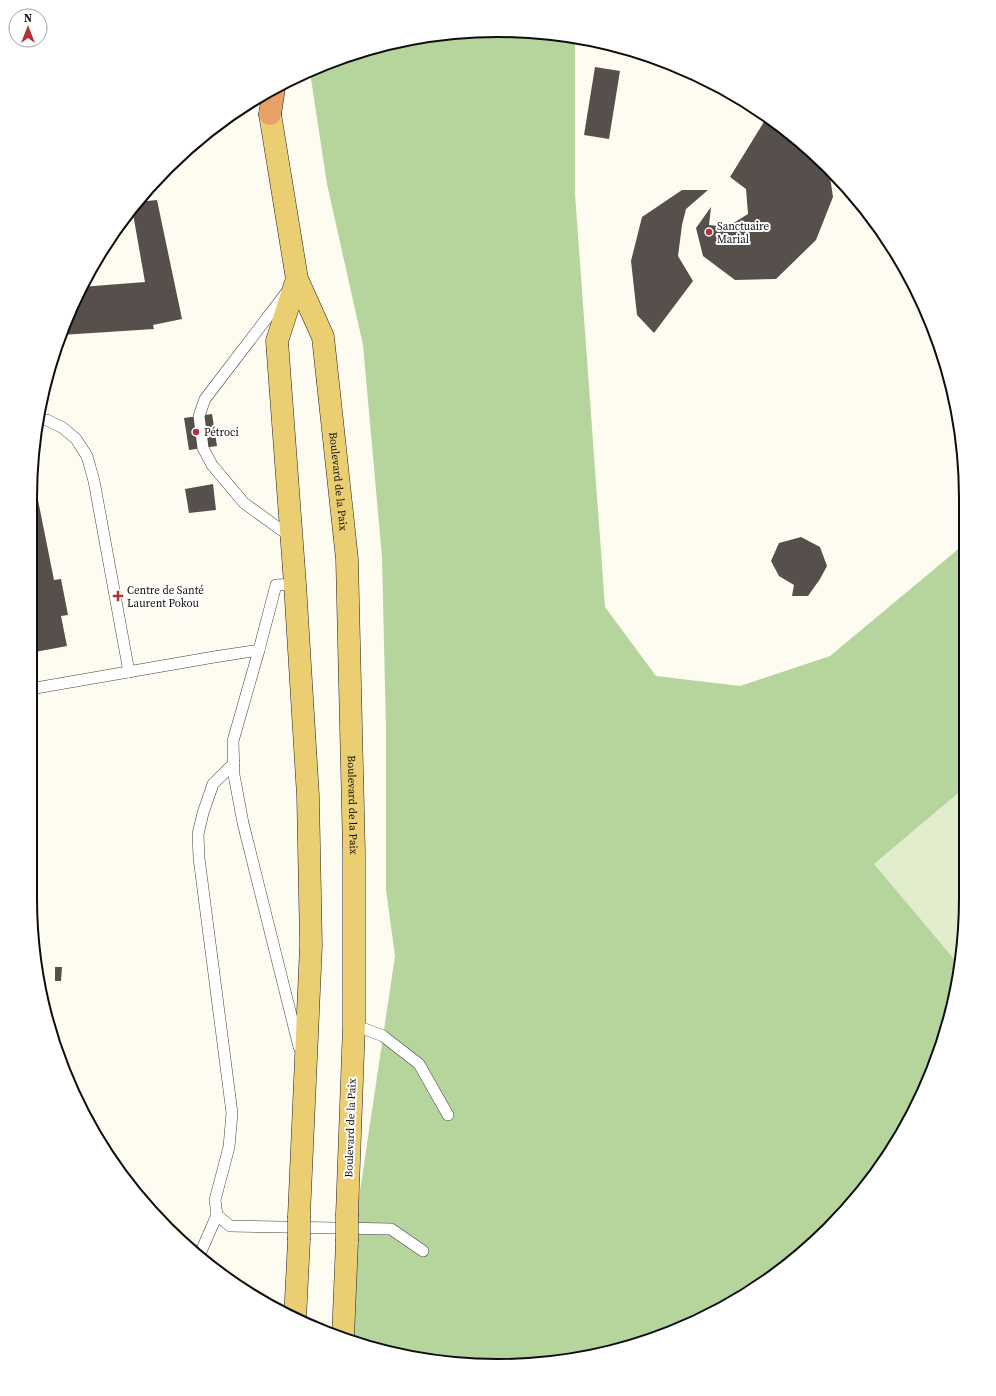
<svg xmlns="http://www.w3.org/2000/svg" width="996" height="1396" viewBox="0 0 996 1396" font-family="'Source Serif 4',serif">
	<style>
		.forest { fill: #b6d59d }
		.pitch { fill: #e2edce }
		.building { fill: #564f4b }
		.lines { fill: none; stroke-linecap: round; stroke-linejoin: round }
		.service-casing { stroke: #414141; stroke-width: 12 }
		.primary-casing { stroke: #1f1f1f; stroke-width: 23 }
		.motorway-casing { stroke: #1f1f1f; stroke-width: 23 }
		.service { stroke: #fff; stroke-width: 11 }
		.primary { stroke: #ecce72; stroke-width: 22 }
		.motorway { stroke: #e7a065; stroke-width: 22 }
		.primary-bridge-casing { stroke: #1f1f1f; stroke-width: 23; stroke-linecap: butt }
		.primary-bridge { stroke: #ecce72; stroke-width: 22 }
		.poi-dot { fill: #b13339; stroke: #fff; stroke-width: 1.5 }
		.labels { text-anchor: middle; stroke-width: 4; stroke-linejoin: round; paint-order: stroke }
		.poi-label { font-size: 11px; fill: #0e0e0e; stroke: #fff; text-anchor: start }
		.street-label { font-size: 11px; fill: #0e0e0e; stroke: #fff }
		.rim { fill: none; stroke: #0e0e0e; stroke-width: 2 }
	</style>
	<rect width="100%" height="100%" fill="#fefbf0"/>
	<path class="forest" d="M529 31 575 39V194L605 607 656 676 740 686 830 656 956 551 963 543 965 928 950 1019 918 1105 869 1183 806 1250 732 1303 677 1330 559 1362H437L377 1350 343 1337 345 1292 395 956 386 890V729L382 557 363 345 327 184 310 72 348 55 437 34Z"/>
	<path class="pitch" d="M964 788 965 928 959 965 874 864Z"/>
	<g class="building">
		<path d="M595 67 620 71 609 139 584 135Z"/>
		<path d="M767 117 783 127 829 170 833 197 816 240 776 279 735 280 703 256 696 228 711 207 709 225 727 227 748 214 746 189 730 177Z"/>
		<path d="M682 190H708L686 209 682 225 678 256 693 281 654 333 637 315 631 261 642 217Z"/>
		<path d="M157 200 182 319 153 325 154 329 61 335 66 319 81 287 145 282 132 208 137 202Z"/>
		<path d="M212 414 217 446 189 450 184 418Z"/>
		<path d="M33 475 54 580 61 579 68 615 61 616 67 646 35 652 30 625V498Z"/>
		<path d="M213 484 216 510 189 513 185 489Z"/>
		<path d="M801 537 820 547 827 566 820 579 808 596H792L794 585 779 576 771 561 779 543Z"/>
		<path d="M55 967H62L61 981H55Z"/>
	</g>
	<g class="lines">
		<g class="service-casing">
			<g id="service">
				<path d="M286 293 205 399 199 416 203 448 212 465 244 503 291 537"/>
				<path d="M38 420H47L63 428 76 439 87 456 94 481 129 672"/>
				<path d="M295 584 276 585 259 650 233 741 234 775 243 823 299 1047"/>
				<path d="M30 689 214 657 259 650"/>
				<path d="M234 763 213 784 203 813 198 834 199 858 232 1113 229 1147 215 1200 217 1215 230 1226 391 1229 423 1251"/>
				<path d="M354 1025 383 1036 419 1064 448 1115"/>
				<path d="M199 1256 217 1215"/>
			</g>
		</g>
		<g class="primary-casing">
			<g id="primary">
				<path id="s1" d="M270 114 297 279 323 337 347 559 354 852V1025L347 1214"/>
				<path d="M297 279 277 341 295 584 308 796 311 945 299 1216"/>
				<path d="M295 1319 299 1240"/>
				<path d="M343 1337 347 1241"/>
			</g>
		</g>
		<g class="motorway-casing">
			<path id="motorway" d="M270 114 274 88"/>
		</g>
		<use href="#service" class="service"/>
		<use href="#primary" class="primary"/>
		<use href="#motorway" class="motorway"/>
		<g class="primary-bridge-casing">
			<g id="primary-bridge">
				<path d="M299 1240V1216"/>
				<path d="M347 1241V1214"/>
			</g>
		</g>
		<use href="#primary-bridge" class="primary-bridge"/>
	</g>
	<g class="poi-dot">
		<circle cx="709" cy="232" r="4"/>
		<circle cx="196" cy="432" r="4"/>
		<path d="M116 590h4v4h4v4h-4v4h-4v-4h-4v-4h4z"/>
	</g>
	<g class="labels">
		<g class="poi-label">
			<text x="717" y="230">Sanctuaire<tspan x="717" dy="13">Marial</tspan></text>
			<text x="204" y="436">Pétroci</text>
			<text x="127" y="594">Centre de Santé<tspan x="127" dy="13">Laurent Pokou</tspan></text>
		</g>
		<g class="street-label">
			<text dy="4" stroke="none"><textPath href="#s1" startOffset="376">Boulevard de la Paix</textPath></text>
			<text dy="4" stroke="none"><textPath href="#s1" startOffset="700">Boulevard de la Paix</textPath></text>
			<text transform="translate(350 1128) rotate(-88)" y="4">Boulevard de la Paix</text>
		</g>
	</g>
	<path d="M0 0H996V1396H0ZM498 37H498A461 461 0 0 1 959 498V898A461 461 0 0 1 498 1359H498A461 461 0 0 1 37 898V498A461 461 0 0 1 498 37Z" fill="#fff" fill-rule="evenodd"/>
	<path class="rim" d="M498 37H498A461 461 0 0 1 959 498V898A461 461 0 0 1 498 1359H498A461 461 0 0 1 37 898V498A461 461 0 0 1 498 37Z"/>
	<g transform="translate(28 28)"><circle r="19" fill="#ffffff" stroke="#9f9f9f"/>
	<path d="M0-3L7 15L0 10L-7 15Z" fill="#b13339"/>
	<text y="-6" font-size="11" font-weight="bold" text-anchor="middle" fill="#0e0e0e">N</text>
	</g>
</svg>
